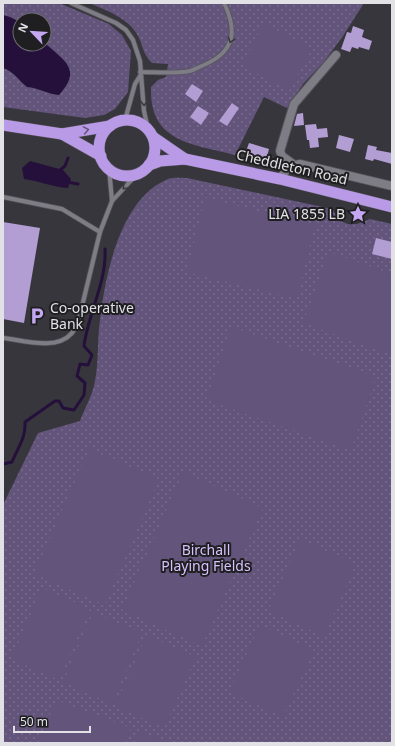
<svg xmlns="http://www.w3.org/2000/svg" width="395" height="746" viewBox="0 0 395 746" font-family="'Noto Sans',sans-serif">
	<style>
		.grass { fill: url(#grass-dots); fill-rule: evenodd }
		.garden { fill: #63547b }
		.water { fill: #24103a }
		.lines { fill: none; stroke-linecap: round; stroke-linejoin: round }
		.stream { stroke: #24103a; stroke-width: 3 }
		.building { fill: #b29ed3 }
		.service-casing { stroke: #56545a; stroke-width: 5.5 }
		.minor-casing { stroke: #56545a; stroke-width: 10 }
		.trunk-casing { stroke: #56545a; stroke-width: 12 }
		.service { stroke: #7e7c84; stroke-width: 4 }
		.minor { stroke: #7e7c84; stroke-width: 8 }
		.trunk { stroke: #b89ae6; stroke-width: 11 }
		.oneway { stroke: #3c3a3f }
		.oneway2 { stroke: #64567a }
		.labels { text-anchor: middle; stroke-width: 4; stroke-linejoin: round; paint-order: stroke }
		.street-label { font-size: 14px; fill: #e2e1e5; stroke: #1f1e21 }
		.poi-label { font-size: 14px; fill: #e2e1e5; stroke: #1f1e21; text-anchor: end }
		.park-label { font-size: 14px; fill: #d8c2fe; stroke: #1f1e21 }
	</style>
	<defs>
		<pattern id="grass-dots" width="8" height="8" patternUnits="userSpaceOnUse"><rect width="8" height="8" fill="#63547b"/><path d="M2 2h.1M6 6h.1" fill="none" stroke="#796c8e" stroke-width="1.8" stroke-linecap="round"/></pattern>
	</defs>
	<rect width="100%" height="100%" fill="#38363d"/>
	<g class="grass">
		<path d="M3 3H59L109 24 122 35 131 51 128 92 115 109 104 115 85 118 3 107ZM20 20H44V44H20Z"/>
		<path d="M89 3H364L343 36 323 63 303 84 287 108 264 97 235 155C193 144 149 143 151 87L158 80 166 77 168 64 152 63C142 53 144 47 138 36 130 19 106 10 89 3Z"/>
		<path d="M187 178 332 209 340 221 348 224H357L370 219 392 224V743H3V505L38 433 80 421C85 408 93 394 95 381 99 361 97 340 100 320 105 276 120 200 166 180 171 177 181 178 187 178Z"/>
	</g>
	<g class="garden">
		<path d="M264 23 312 49 289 91 242 65Z"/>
		<path d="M205 198 315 225 297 299 187 272Z"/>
		<path d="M329 252 392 274V355L303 323Z"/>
		<path d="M232 327 376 377 351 450 206 400Z"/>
		<path d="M89 449 159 479 105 605 34 574Z"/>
		<path d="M183 472 263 508 202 646 122 610Z"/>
		<path d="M300 539 356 564 324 636 268 611Z"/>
		<path d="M42 588 90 609 59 680 11 659Z"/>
		<path d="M93 612 142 633 112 704 63 682Z"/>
		<path d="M260 625 314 650 283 717 229 692Z"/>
		<path d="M147 635 196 657 164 728 115 706Z"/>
		<path d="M56 700 131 728 125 743H39Z"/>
		<path d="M139 731 172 743H134Z"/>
	</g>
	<g class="water">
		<path d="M3 15 10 17 20 22V44H44V42C64 61 83 69 59 95 47 94 39 88 27 87 18 80 15 72 3 68Z"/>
		<path d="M30 161 63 170 71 179 68 188C53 187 39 181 24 179L22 168Z"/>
	</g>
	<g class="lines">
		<g class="stream">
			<path d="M59 171 65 166 68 158"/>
			<path d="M67 182 78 184"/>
			<path d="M3 464 12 462C18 447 26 438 25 422L55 401H59L63 408 74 410 84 395 85 383 77 376 80 364 88 365 92 355 84 346C88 314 107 281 105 249"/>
		</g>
	</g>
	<g class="building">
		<path d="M353 26 364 30 362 37 372 41 369 50 359 47 358 49 352 47 350 52 341 49 347 32 351 33Z"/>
		<path d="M192 84 203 91 196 102 185 94Z"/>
		<path d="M232 103 239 108 227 126 219 121Z"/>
		<path d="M198 106 209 113 201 125 190 117Z"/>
		<path d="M303 113 304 125 294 126 297 114Z"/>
		<path d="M316 124 317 129 327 128 328 137 318 138 319 147 310 148 309 140H307L305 125Z"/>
		<path d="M339 135 354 139 350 152 336 148Z"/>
		<path d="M249 143 269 149 266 160 245 154Z"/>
		<path d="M368 145 377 147 376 150 392 153V164L374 159 373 161 365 159Z"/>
		<path d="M3 222 40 228 24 323 3 319Z"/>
		<path d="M376 238 392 242V259L372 254Z"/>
	</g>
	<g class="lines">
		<g class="service-casing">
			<g id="service">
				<path d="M71 3 116 23 126 30 133 40 140 61 144 111 148 129"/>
				<path d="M140 72C156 72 174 74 190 71 194 70 199 67 204 65 234 52 238 32 224 3"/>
				<path d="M125 120 135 84 140 76"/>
				<path d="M109 168 112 201"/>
				<path d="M3 197 62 209 100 232 112 201 138 173"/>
				<path d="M3 338C22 340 56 351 71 334 74 331 76 326 78 323L100 232"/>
			</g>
		</g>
		<g class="minor-casing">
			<g id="minor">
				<path d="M293 164 282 156 280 151 294 104 336 55"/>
				<path d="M280 179 288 167 300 164 392 186"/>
			</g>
		</g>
		<g class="trunk-casing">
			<g id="trunk">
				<circle cx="127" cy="148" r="28"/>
				<path d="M3 125 62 134 110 126"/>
				<path d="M62 134 101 156"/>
				<path d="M153 137 185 159"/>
				<path d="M149 165 160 161 185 159 280 179 392 207"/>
			</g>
		</g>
		<use href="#service" class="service"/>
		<use href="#minor" class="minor"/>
		<use href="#trunk" class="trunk"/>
	</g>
	<defs><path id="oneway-chevron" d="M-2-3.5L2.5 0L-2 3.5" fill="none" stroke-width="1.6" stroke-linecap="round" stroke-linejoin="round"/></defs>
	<g class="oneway">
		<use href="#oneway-chevron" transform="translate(231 40) rotate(108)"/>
		<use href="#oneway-chevron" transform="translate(144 103) rotate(89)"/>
		<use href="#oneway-chevron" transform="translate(125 187) rotate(133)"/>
	</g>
	<use class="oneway2" href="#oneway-chevron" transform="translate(86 130) rotate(-10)"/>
	<defs>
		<g id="sight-bare" transform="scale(1.38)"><path d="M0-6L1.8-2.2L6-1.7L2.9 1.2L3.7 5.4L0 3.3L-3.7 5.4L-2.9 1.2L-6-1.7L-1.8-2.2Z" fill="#c4a7f1" stroke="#1f1e21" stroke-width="2.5" paint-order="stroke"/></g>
		<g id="parking-bare" transform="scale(1.38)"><path d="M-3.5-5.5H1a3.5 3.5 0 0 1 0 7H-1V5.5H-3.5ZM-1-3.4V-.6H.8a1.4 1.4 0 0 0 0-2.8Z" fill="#c4a7f1" stroke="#1f1e21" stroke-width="2.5" paint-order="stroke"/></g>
	</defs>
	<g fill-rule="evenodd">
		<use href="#sight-bare" x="358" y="214"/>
		<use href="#parking-bare" x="37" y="316"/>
	</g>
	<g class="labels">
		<g class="street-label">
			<text transform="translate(292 167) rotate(13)" y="5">Cheddleton Road</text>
		</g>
		<g class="poi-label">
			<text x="345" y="219">LIA 1855 LB</text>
			<text x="50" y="313" text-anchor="start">Co-operative<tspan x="50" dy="16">Bank</tspan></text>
		</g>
		<g class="park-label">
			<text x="206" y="555">Birchall<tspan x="206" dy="16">Playing Fields</tspan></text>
		</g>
	</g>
	<rect width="395" height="746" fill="none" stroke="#e2e1e5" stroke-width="8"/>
	<g transform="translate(32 32) rotate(295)"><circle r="19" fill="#1f1e21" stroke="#6d6c6f"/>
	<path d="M0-3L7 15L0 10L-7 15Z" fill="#c4a7f1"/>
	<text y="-6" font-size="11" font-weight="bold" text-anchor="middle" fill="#e2e1e5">N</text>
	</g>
	<path d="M14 726v6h76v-6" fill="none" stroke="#e2e1e5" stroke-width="2"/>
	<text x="20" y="726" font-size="12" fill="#e2e1e5" stroke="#1f1e21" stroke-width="3" paint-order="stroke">50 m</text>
</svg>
